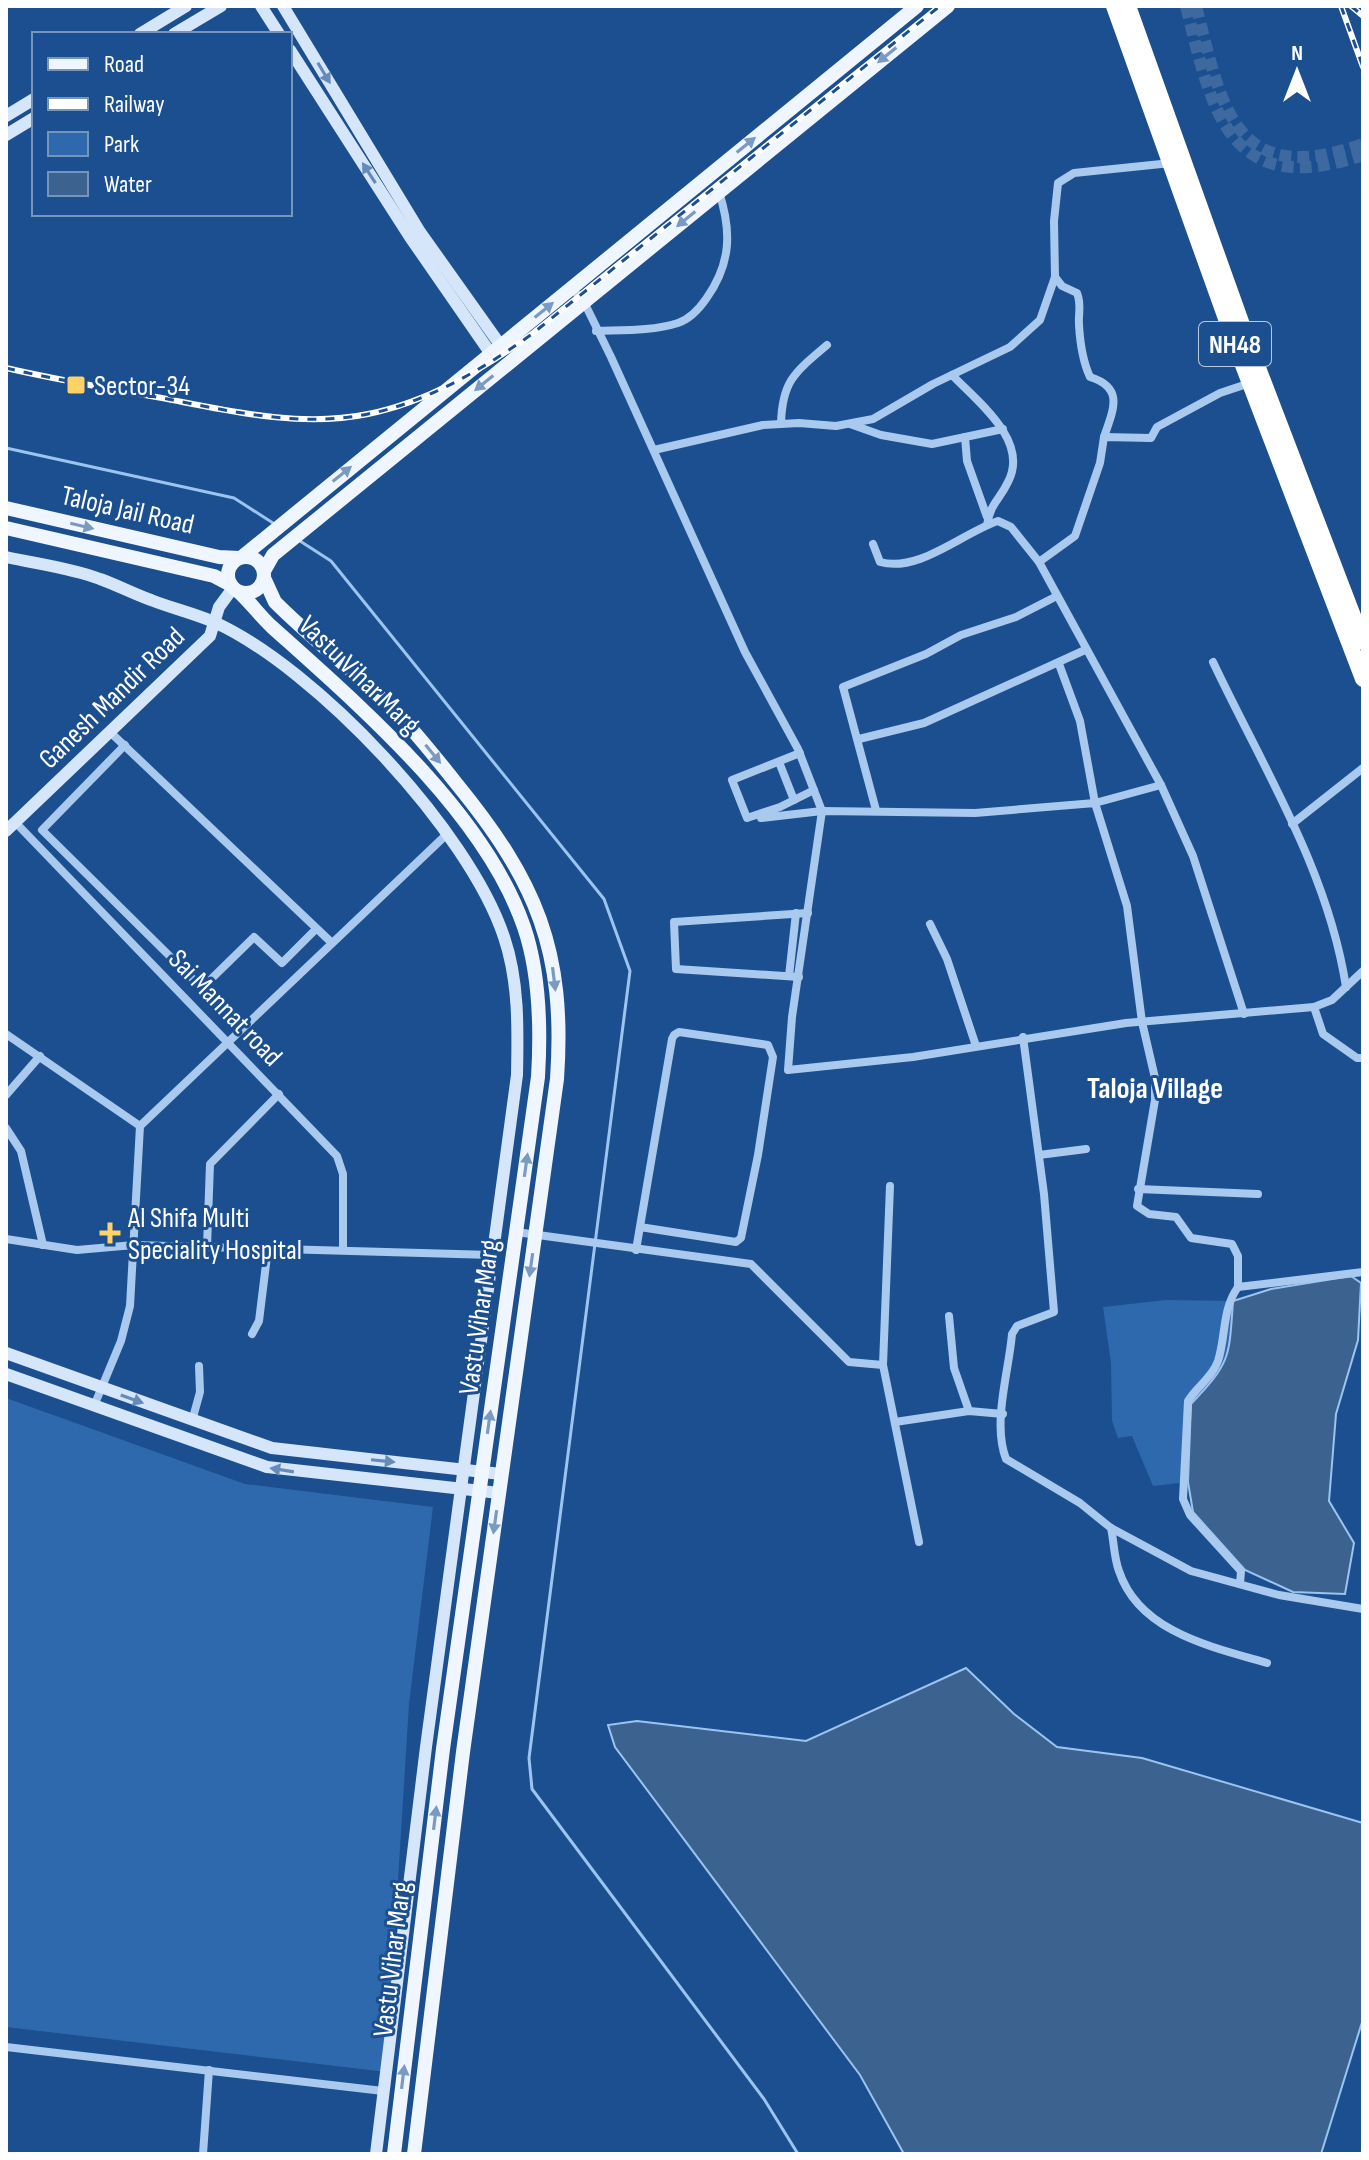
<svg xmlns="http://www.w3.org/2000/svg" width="1369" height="2160" viewBox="0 0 1369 2160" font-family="'Sofia Sans Condensed',sans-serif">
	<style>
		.green { fill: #2e69ad }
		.water { fill: #3c6290; stroke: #9cc4f0; stroke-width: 2 }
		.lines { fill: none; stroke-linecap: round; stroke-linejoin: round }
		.stream { stroke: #9cc4f0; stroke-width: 3 }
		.secondary-tunnel { stroke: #3d69a0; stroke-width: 12; stroke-dasharray: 12 6; stroke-linecap: butt }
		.street { stroke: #a9c9ee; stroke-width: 8 }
		.secondary { stroke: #d6e6fa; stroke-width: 12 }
		.primary { stroke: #f0f6ff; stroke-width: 14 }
		.highway { stroke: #fff; stroke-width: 16 }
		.rail-casing { stroke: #fff; stroke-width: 6 }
		.rail { stroke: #1b4f8f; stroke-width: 3; stroke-dasharray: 9; stroke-linecap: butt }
		.oneway { fill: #7b9ac1 }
		.oneway2 { fill: #668bba }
		.poi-dot { fill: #ffd166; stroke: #1b4f8f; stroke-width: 3 }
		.labels { text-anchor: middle; stroke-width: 6; stroke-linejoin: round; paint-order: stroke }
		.shield { fill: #1b4f8f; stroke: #bbcadd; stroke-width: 2 }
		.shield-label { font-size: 26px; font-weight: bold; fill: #fff }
		.poi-label { font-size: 28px; fill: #fff; stroke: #1b4f8f; text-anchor: start }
		.street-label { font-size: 28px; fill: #fff; stroke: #1b4f8f }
		.neighbourhood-label { font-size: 30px; font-weight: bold; fill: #fff; stroke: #1b4f8f }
	</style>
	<rect width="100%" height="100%" fill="#1b4f8f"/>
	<g class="green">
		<path d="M1166 1300 1233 1301C1229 1358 1231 1362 1191 1404L1188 1482 1153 1486 1132 1436 1118 1438 1112 1421 1111 1363 1103 1307Z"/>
		<path d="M6 1398 245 1484 433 1507 409 1704 386 2072 6 2027Z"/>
	</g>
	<g class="water">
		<path d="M1351 1276 1361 1283 1358 1340 1336 1414 1329 1501 1354 1543 1345 1594 1293 1592 1245 1570 1193 1512 1188 1482 1191 1404C1231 1362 1229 1358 1233 1301L1271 1289Z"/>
		<path d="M966 1668 1014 1714 1057 1747 1142 1758 1363 1823V2019L1321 2154H904L860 2075 615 1747 608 1725 637 1721 806 1741Z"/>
	</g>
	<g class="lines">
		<g class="stream">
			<path d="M6 448 234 498 273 523"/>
			<path d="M300 541 331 561 604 899 630 971 529 1758 532 1789 764 2099 798 2154"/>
		</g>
		<g class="secondary-tunnel">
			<path d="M1186 6C1212 111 1228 201 1363 155"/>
			<path d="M1196 6C1222 107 1233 190 1363 144"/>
		</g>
		<g class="street">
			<path d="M1055 277 1062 286 1077 293C1082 305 1078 313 1079 325 1080 342 1083 362 1090 377 1125 388 1113 410 1104 437"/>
			<path d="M571 287 584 302 611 357 745 652 798 749 822 811 792 1017 788 1070 913 1057 1126 1023 1314 1007 1332 1000 1363 971"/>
			<path d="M596 331C623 330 653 331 678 323 690 319 699 309 706 299 731 264 732 232 719 192"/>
			<path d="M952 375C977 401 1030 441 1008 482 999 501 991 502 987 525"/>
			<path d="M781 424C782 381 795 372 827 345"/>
			<path d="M850 424 881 435 932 444 1003 429"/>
			<path d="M965 437 967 461 987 517"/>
			<path d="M654 450 763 425 799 423 836 426 873 419 933 384 1010 347 1040 320 1055 277 1054 221 1058 183 1074 173 1171 163"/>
			<path d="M873 544 880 562C919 573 962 533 998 521L1011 527 1039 562 1161 785 1193 856 1244 1014"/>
			<path d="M1039 562 1075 536 1100 463 1104 437 1151 438 1157 427 1220 393 1250 383"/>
			<path d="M1213 662C1263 768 1328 870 1346 987"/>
			<path d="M1059 664 1080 721 1095 803 1161 785"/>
			<path d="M110 732 332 943"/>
			<path d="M859 739 924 723 1085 650"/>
			<path d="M125 745 42 830 202 988 254 937 282 963 316 929"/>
			<path d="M800 753 732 780 747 818 780 807 814 790"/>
			<path d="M779 762 794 800"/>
			<path d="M876 810 843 687 926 654 961 635 1016 617 1057 596"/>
			<path d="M761 818 822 811 975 813 1095 803 1127 906 1142 1022 1155 1078V1100L1137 1206 1149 1214 1176 1217 1191 1238 1232 1244 1238 1256V1287"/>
			<path d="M15 822 337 1156 343 1174V1250"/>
			<path d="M1292 824 1363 768"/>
			<path d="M930 924 947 959 976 1046"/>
			<path d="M789 976 796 913"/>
			<path d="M799 977 676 969 674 922 808 913"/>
			<path d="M1314 1007 1323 1034 1357 1058H1363"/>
			<path d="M6 1034 140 1126"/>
			<path d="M1023 1037 1044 1194 1054 1312 1017 1326 1012 1334C1009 1371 992 1423 1006 1459L1080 1503 1111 1528 1191 1571 1279 1595 1363 1609"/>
			<path d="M6 1095 40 1056"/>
			<path d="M6 1128 21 1151 43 1245"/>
			<path d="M1039 1155 1086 1149"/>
			<path d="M1138 1189 1258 1194"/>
			<path d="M516 1232 751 1264 849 1362 883 1365 919 1542"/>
			<path d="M6 1239 77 1250 134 1245 492 1255"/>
			<path d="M207 1247 210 1164 279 1094"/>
			<path d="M636 1250 672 1039 674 1035 679 1032 768 1045 773 1057 758 1155 741 1238 736 1242 640 1227"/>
			<path d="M949 1316 954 1368 969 1411"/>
			<path d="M252 1334 259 1321 268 1248"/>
			<path d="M883 1365 890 1186"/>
			<path d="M94 1406 121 1341 130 1306 140 1126 446 835"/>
			<path d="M192 1421 200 1392 199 1366"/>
			<path d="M895 1422 969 1411 1003 1414"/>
			<path d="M1111 1528C1114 1542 1114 1558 1119 1571 1139 1632 1212 1647 1267 1663"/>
			<path d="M1240 1584 1241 1571 1190 1515 1183 1499 1188 1401C1197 1386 1212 1378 1218 1361 1226 1336 1222 1309 1238 1287L1363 1272"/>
			<path d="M6 2047 383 2091"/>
			<path d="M203 2154 209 2070"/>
		</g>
		<g class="secondary">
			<path d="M261 6 279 34"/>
			<path d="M283 6 420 232 501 346"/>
			<path d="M140 34 186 6"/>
			<path d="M174 34 221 6"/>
			<path d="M290 50 410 237 491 354"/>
			<path d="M6 116 34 99"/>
			<path d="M6 135 34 118"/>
			<path d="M6 557C37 564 71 568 100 579 117 585 134 594 151 600 171 608 193 613 214 622 316 668 469 831 504 937 519 981 518 1029 517 1075L426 1747 376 2154"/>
			<path d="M6 831 210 636 219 607 233 588"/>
			<path d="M6 1353 272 1448 501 1474"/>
			<path d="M6 1374 267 1467 499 1493"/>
		</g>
		<g class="primary">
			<path d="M6 508 219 557 239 558"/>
			<path d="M6 528 214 576 231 585"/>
			<circle cx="246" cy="575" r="18"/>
			<path d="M242 557 917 6"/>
			<path d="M264 571 273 555 948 6"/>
			<path d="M264 578 275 602C314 641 358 674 397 713 418 735 437 759 456 783 536 881 566 950 557 1079L463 1752 414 2154"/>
			<path d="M239 592C251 603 260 616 272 627 360 706 485 813 524 927 540 974 541 1028 538 1077L443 1749 394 2154"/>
		</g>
		<g class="highway">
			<path d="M1114 6 1238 352 1363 679"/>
			<path d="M1128 6 1250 347 1363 642"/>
		</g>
		<g class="rail-casing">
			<g id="rail">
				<path d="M1341 6 1363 67"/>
				<path d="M1351 6 1363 16"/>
				<path d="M6 368C58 380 110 389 162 398 230 411 300 428 368 414 428 402 483 369 532 334L940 6"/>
			</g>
		</g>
		<use href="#rail" class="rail"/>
	</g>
	<defs><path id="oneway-solid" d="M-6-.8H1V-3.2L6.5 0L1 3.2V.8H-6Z" transform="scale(2)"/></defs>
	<g class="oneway">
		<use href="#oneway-solid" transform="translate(887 55) rotate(141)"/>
		<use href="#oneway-solid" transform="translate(746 145) rotate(-39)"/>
		<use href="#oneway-solid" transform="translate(686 219) rotate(141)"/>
		<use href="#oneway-solid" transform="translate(544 310) rotate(-39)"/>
		<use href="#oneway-solid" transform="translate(484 383) rotate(141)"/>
		<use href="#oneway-solid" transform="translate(342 474) rotate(-39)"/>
		<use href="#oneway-solid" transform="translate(82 526) rotate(13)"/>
		<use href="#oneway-solid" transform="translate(433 754) rotate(51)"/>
		<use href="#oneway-solid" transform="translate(554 979) rotate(83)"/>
		<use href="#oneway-solid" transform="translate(526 1165) rotate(-82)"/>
		<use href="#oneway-solid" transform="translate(531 1265) rotate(98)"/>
		<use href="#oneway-solid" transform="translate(489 1422) rotate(-82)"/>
		<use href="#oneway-solid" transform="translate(495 1522) rotate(98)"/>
		<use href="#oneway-solid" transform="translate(435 1818) rotate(-83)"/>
		<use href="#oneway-solid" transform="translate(403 2077) rotate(-83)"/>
	</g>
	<g class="oneway2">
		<use href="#oneway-solid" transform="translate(324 73) rotate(59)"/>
		<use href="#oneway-solid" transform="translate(369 173) rotate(-123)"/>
		<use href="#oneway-solid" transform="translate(132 1399) rotate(20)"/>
		<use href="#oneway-solid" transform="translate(383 1461) rotate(6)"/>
		<use href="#oneway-solid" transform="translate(282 1470) rotate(-171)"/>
	</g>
	<g class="poi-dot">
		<rect x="66" y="375" width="20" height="20" rx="4"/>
		<path d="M106 1221h8v8h8v8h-8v8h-8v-8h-8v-8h8z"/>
	</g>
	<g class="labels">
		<rect class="shield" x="1199" y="322" width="72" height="44" rx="6"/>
		<g class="shield-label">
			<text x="1235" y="353">NH48</text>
		</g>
		<g class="poi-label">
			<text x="94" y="395">Sector-34</text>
			<text x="128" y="1227">Al Shifa Multi<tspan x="128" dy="32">Speciality Hospital</tspan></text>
		</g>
		<g class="street-label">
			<text transform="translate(128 509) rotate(13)" y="10">Taloja Jail Road</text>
			<text transform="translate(360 674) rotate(44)" y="10">Vastu Vihar Marg</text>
			<text transform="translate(111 697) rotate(-44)" y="10">Ganesh Mandir Road</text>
			<text transform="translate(226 1007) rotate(46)" y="10">Sai Mannat road</text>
			<text transform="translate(478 1317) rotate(-82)" y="10">Vastu Vihar Marg</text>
			<text transform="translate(391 1959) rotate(-83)" y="10">Vastu Vihar Marg</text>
		</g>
		<g class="neighbourhood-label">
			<text x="1155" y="1098">Taloja Village</text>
		</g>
	</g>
	<rect width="1369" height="2160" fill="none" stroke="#ffffff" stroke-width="16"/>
	<rect x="32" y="32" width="260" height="184" fill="#1b4f8f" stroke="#7695bc" stroke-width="2"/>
	<rect x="48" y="58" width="40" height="12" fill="#f0f6ff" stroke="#7695bc" stroke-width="2"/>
	<text x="104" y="72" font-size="24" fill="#ffffff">Road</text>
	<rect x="48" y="98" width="40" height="12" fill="#ffffff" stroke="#7695bc" stroke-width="2"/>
	<text x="104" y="112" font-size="24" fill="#ffffff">Railway</text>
	<rect x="48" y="132" width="40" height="24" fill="#2e69ad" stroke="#7695bc" stroke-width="2"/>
	<text x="104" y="152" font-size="24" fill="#ffffff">Park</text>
	<rect x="48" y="172" width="40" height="24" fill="#3c6290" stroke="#7695bc" stroke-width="2"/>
	<text x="104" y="192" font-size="24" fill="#ffffff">Water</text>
	<g transform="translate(1297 72)" stroke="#1b4f8f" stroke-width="6" paint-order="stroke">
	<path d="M0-6L14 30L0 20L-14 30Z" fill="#ffffff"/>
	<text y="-12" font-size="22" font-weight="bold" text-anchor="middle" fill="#ffffff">N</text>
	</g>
</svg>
